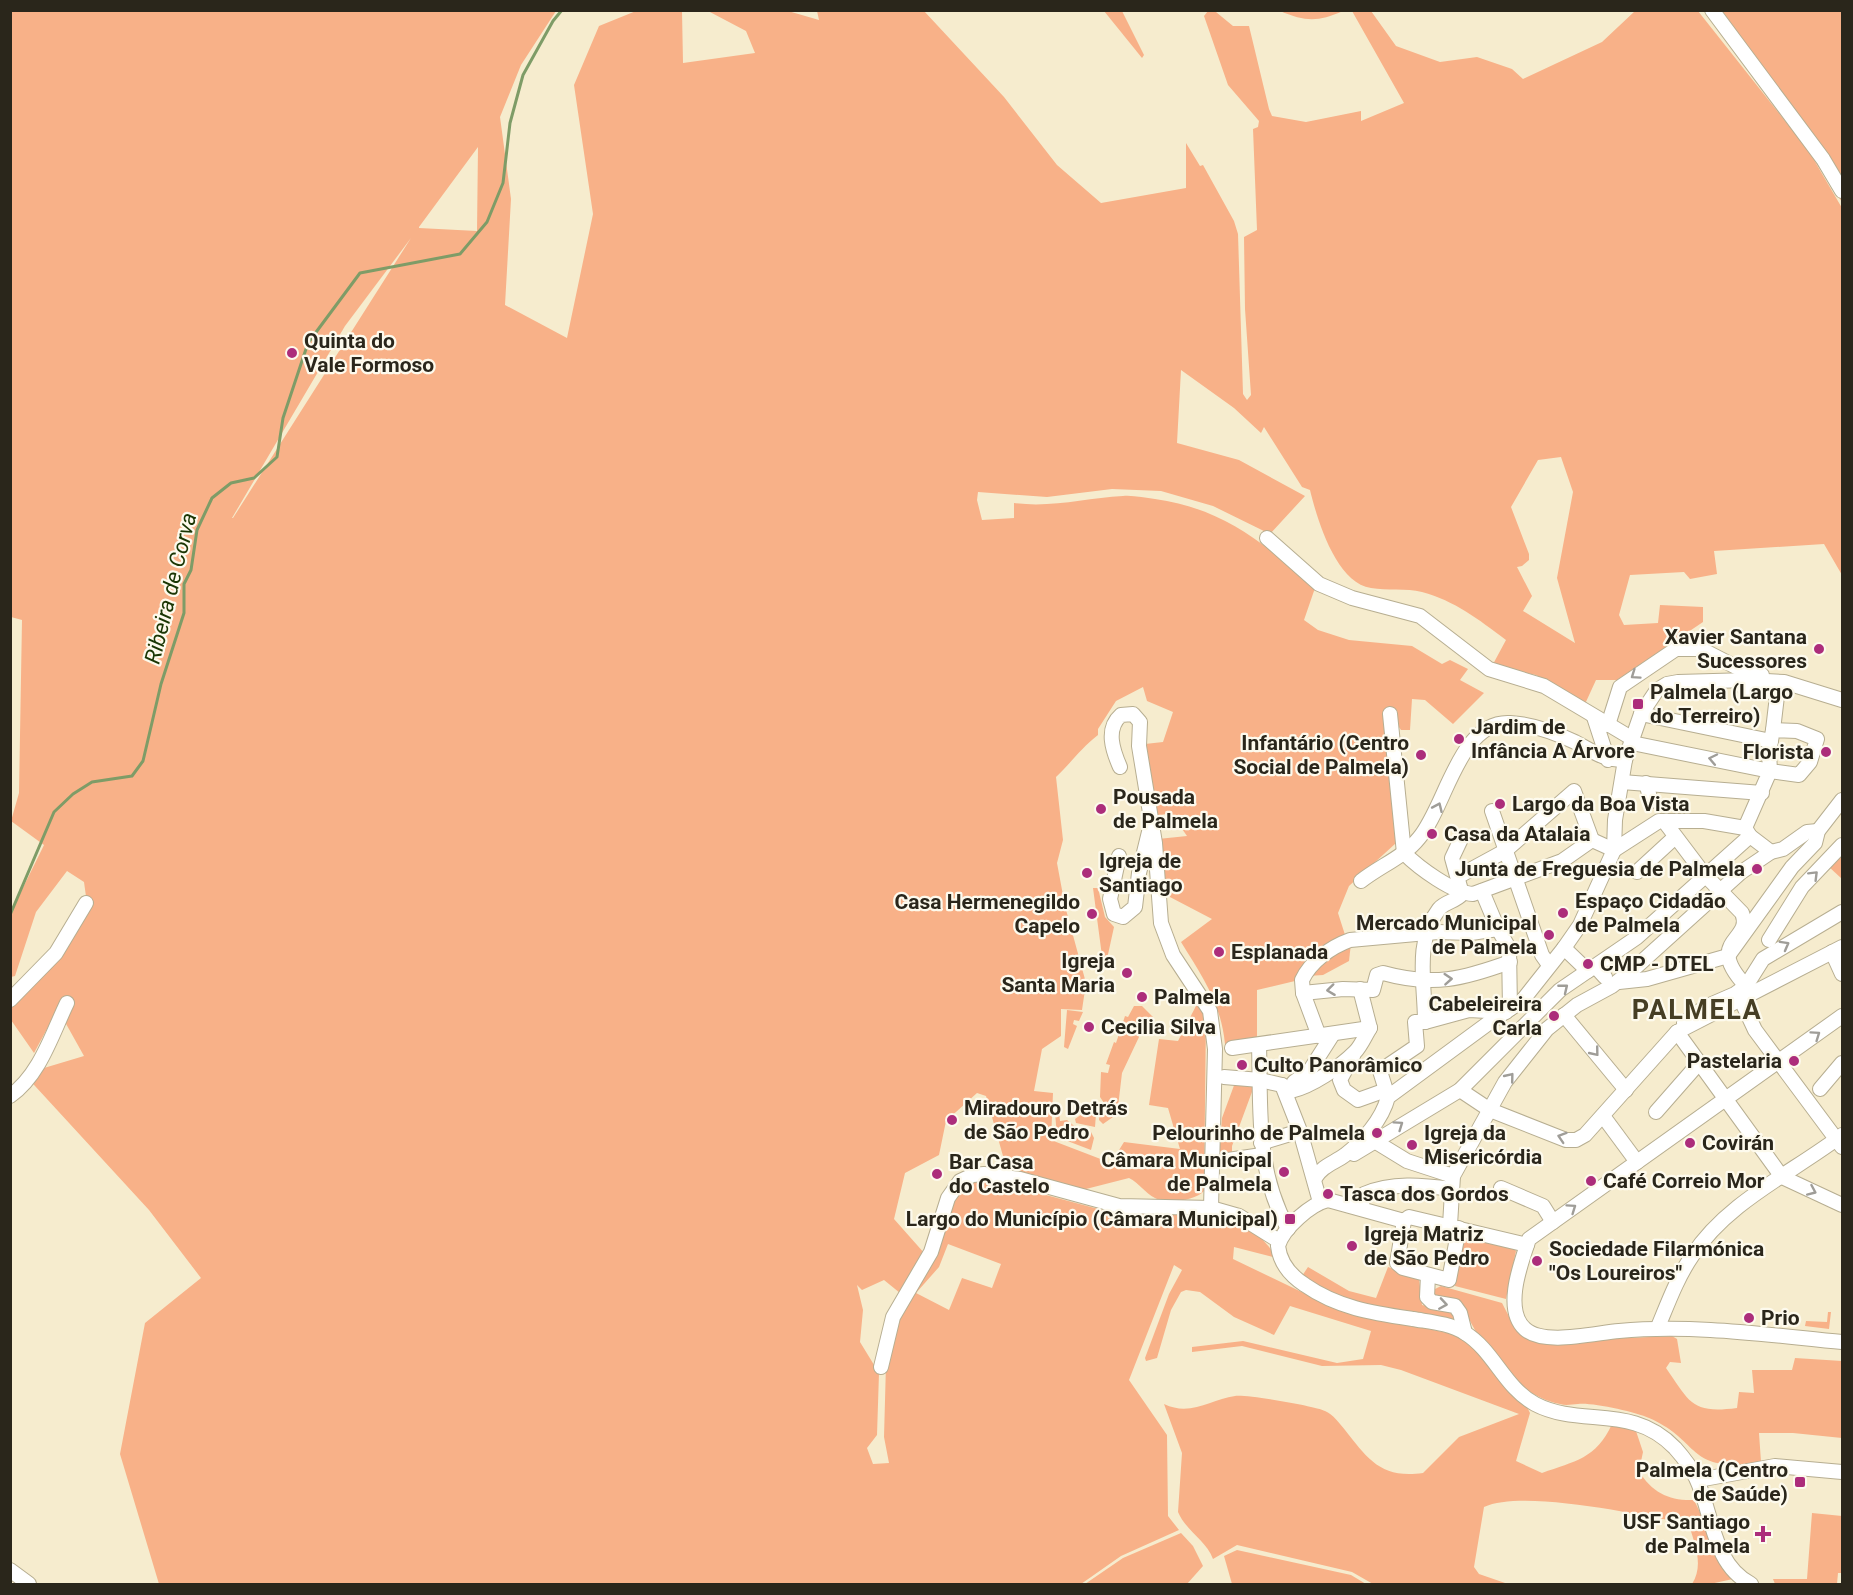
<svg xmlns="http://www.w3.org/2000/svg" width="1853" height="1595" viewBox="0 0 1853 1595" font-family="Roboto,sans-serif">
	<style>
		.green { fill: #f8b188; fill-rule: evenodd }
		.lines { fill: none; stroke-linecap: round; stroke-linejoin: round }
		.stream { stroke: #7e9c67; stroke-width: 3 }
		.minor-casing { stroke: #b7ae91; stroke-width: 16 }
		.minor { stroke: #fff; stroke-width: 14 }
		.oneway { stroke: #9f9d98 }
		.poi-dot { fill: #ac2d7b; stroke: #fdfaed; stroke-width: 2 }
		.labels { text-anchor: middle; stroke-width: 4.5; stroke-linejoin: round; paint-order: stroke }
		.poi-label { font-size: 21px; font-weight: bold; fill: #2a261b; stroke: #fdfaed; text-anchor: start }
		.water-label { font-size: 22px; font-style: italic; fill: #1a3604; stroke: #fdfaed }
		.district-label { font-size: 27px; font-weight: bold; letter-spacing: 1.5px; fill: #463e24; stroke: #fdfaed }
	</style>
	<rect width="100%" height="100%" fill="#f6ecce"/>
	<g class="green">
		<path d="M11 11H556L521 65 500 117 511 199 505 305 567 338 593 214 574 85 599 26 636 11H682L683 63 755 53 746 31 708 11H788L819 20 817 11H924L1004 97 1057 165 1101 203 1186 188V143L1200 166 1203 165 1234 221 1238 234 1243 394 1247 400 1251 395 1245 309 1244 237 1257 230 1253 129 1258 127 1259 121 1228 85 1204 16 1208 11H1218L1216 12 1233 26H1249L1269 109 1272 116 1306 122 1361 111V121L1404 103 1352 11H1371L1396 46 1440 62 1477 57 1512 69 1523 79 1602 42 1635 11H1698L1801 141 1715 11H1842V202L1814 160 1842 208V575L1824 544 1714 551 1717 574 1690 579 1684 572 1630 575 1619 615 1624 625 1658 623 1660 605 1703 607V622L1617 680H1596L1585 704 1536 675 1492 666 1506 640C1478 619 1455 601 1422 592 1406 588 1387 591 1371 588 1336 583 1317 519 1310 490L1302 487 1264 427 1261 433 1234 408 1181 370 1177 443 1239 460 1305 496 1270 534 1213 506 1161 491 1112 489 1047 497 978 492 977 500 982 520 1014 518V503C1052 508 1086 498 1123 496 1133 495 1145 498 1155 499 1222 508 1266 544 1315 588L1304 620 1318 630 1349 640 1412 646 1442 664 1450 660 1468 669 1460 680 1484 693 1453 724 1425 700 1412 699 1410 730H1401L1391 716 1395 757 1396 843 1349 886 1338 913 1346 938 1323 950 1295 981 1257 990V1043L1225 1044C1221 1003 1202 976 1181 942L1212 919 1168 896 1158 839 1187 836 1171 813 1155 816 1145 744 1163 742 1173 712 1147 701 1143 687 1116 701 1098 729V735C1081 748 1071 763 1056 777L1063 840 1057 863 1065 906 1086 983 1082 1010 1061 1009V1036L1042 1049 1034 1091 1053 1093 1051 1140 1111 1163 1124 1142 1180 1149 1168 1108 1149 1105 1159 1039 1178 1041 1198 1002 1206 1017 1204 1191C1196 1200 1166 1205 1155 1198 1145 1193 1139 1183 1129 1178L1082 1190 1018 1173 1003 1156 986 1096 977 1093 946 1121 939 1155 905 1173 894 1219 925 1254 900 1293 884 1280 862 1290 857 1285 863 1310 860 1342 879 1373 877 1435 867 1448 873 1464 889 1463 884 1437 886 1364 898 1314 956 1189 973 1182 993 1181 1117 1214 1118 1211C1170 1213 1243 1203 1274 1254L1273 1257 1234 1247 1233 1259 1339 1310 1457 1335 1474 1348 1514 1397 1527 1407 1530 1413 1516 1461 1542 1473C1575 1461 1596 1459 1612 1424L1636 1431 1643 1452 1639 1471C1652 1493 1670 1501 1694 1500L1733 1579 1710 1584H1692C1704 1565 1695 1545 1689 1525L1685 1523C1638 1515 1524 1489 1484 1507L1474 1567 1479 1574 1508 1584H1373L1352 1572 1237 1545 1213 1559C1206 1540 1186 1531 1178 1512L1182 1453 1164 1404C1191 1417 1211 1399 1235 1396 1245 1394 1315 1406 1325 1411 1333 1414 1340 1424 1345 1430 1368 1459 1381 1479 1423 1473L1459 1437 1519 1414 1401 1370 1381 1365 1322 1366 1242 1346 1192 1352V1347L1243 1341 1337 1363 1363 1359 1371 1331 1290 1306 1274 1335 1234 1317 1200 1292 1186 1290 1181 1292 1171 1310 1157 1358 1146 1361 1145 1358 1169 1294 1182 1270 1174 1265 1129 1380 1167 1435 1168 1516 1179 1530 1121 1556 1081 1584H159L120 1454 145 1323 201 1278 149 1210 24 1074 84 1056 65 1022 54 1016 34 1053 11 1020 10 1007 25 993 88 911 84 882 67 871 36 912 15 976 11 977V912L44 845 11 821 19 793 22 620 11 617ZM478 147 477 231 419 228V227ZM411 238 233 518H232L345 326ZM1561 457 1573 492 1557 578 1575 643 1523 611 1532 596 1517 567 1522 566 1529 560V554L1511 507 1538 460ZM948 1244 1001 1264 992 1288 962 1278 949 1310 916 1293 939 1267Z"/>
		<path d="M1104 11H1122L1144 55 1142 58Z"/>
		<path d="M1280 11V10L1343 11C1318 22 1306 22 1280 11Z"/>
		<path d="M1842 850V879L1828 866Z"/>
		<path d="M1093 888H1098L1105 917 1114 927 1107 959 1102 965 1099 957 1102 956Z"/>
		<path d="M1351 943 1349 961 1323 975 1308 976 1312 971Z"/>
		<path d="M1134 1006H1142L1153 1017 1150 1023 1137 1022 1139 1037 1122 1073 1118 1107 1113 1117 1103 1124 1099 1120 1100 1106 1104 1103 1100 1097 1101 1072 1108 1073 1110 1065 1106 1064 1114 1042 1116 1043 1125 1016 1128 1017Z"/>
		<path d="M1067 1010 1083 1012 1079 1021 1074 1020 1073 1024 1077 1026 1068 1049 1064 1047Z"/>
		<path d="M1236 1080 1256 1081 1232 1146V1154L1219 1157 1222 1118Z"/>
		<path d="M1055 1112H1059L1060 1121 1067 1120 1079 1130 1080 1128 1090 1130 1094 1138 1091 1150 1057 1137Z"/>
		<path d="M1082 1114H1096L1095 1127 1076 1123 1075 1119Z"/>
		<path d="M1463 1235 1514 1248 1516 1251 1506 1299 1455 1286Z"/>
		<path d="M1308 1267 1349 1291 1376 1298 1388 1267 1419 1278 1422 1305 1451 1311 1457 1320 1346 1304 1302 1276Z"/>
		<path d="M1441 1286 1502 1303C1510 1318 1517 1336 1534 1342L1672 1336 1677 1339 1681 1363 1670 1362 1666 1368C1690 1402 1691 1414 1737 1408L1739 1392 1754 1393 1752 1370H1792L1795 1358 1842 1361V1438L1793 1433H1759L1761 1462C1686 1474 1702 1441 1649 1418 1636 1412 1591 1402 1578 1404 1572 1404 1567 1406 1560 1404 1515 1396 1479 1344 1462 1304L1435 1297 1433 1290Z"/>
		<path d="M1828 1312H1831L1829 1329 1805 1326 1806 1321 1827 1322Z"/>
		<path d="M1812 1513 1842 1516V1573H1838L1837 1584H1775L1773 1579H1807Z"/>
		<path d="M1181 1533 1193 1546 1203 1566 1187 1584H1085L1123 1558Z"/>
		<path d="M1237 1550 1351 1575 1366 1584H1232L1224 1556Z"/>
	</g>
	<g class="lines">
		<path class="stream" d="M10 915 54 812 73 794 92 782 132 776 143 761 161 684 184 613V584L191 570 197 530 212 498 231 483 254 478 277 457 283 418 308 343 360 273 460 254 487 222 503 183 510 123 523 75 553 21 562 10"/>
		<g class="minor-casing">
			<g id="minor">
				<path d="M1712 10 1823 159 1842 191"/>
				<path d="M1267 538 1319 584 1352 598 1420 616 1489 669 1544 686 1633 739"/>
				<path d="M1744 688 1768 690 1777 696 1773 730"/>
				<path d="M1390 714 1404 853"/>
				<path d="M1641 714 1771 741"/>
				<path d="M1594 717 1608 760"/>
				<path d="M1608 725 1620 687 1676 649H1701L1736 667 1762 675"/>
				<path d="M1773 730 1797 731 1817 739 1810 762 1799 775 1770 771 1769 751Z"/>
				<path d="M1632 743 1770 771 1745 828 1750 836 1771 852"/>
				<path d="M1120 767C1113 751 1105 729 1121 715L1133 714 1140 722 1139 746 1155 843 1161 923 1173 955 1210 1011 1215 1049 1211 1208"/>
				<path d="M1622 782 1762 793"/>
				<path d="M1646 783 1651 801"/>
				<path d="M1492 811 1542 955 1549 965"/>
				<path d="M1664 821 1704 874 1742 913C1754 941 1703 940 1746 986"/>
				<path d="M1404 853C1419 868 1453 893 1473 894L1562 861 1592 840 1614 850 1659 821H1704L1745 828"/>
				<path d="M1119 856 1110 899 1114 914 1123 917 1135 907 1139 873 1149 832"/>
				<path d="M1637 872 1674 838"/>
				<path d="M1459 876 1505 851 1574 791 1592 840"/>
				<path d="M1361 881C1380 866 1404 857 1419 838 1446 807 1459 720 1510 723 1531 724 1556 733 1575 742 1594 752 1603 760 1625 760"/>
				<path d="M1482 891 1498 929 1509 948 1510 1009"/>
				<path d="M1769 940 1802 887 1842 845"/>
				<path d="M1564 948 1588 971"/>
				<path d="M1832 952 1842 974"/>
				<path d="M1595 966 1605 977"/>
				<path d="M1619 982 1647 979 1728 956 1792 867 1815 843 1818 831 1842 800"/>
				<path d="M1303 993 1343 989 1373 990 1377 975 1383 973C1433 987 1463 979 1510 962"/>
				<path d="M10 1000 56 953 86 903"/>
				<path d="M1741 1000 1755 1030 1842 1147"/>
				<path d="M1564 1015 1626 1090"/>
				<path d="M1842 1016 1529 1239C1521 1263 1503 1309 1525 1329 1543 1346 1595 1333 1619 1331 1693 1324 1768 1335 1842 1342"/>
				<path d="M1425 1022C1425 985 1414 941 1439 909 1446 901 1455 902 1462 894L1452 858 1461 839"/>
				<path d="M1684 1023 1705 1007 1735 994 1746 986 1763 959 1842 912"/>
				<path d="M1677 1032 1782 1177 1842 1205"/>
				<path d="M1319 1036 1303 993 1302 980C1311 961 1331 947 1350 940L1438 932 1471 933 1498 929"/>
				<path d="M1259 1045C1261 1111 1255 1169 1288 1229"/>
				<path d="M1232 1048 1370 1028"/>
				<path d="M1353 1056 1340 1080 1344 1090 1358 1100 1386 1090"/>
				<path d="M1224 1077 1260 1080 1282 1085 1300 1131 1320 1202"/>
				<path d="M1294 1082 1310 1070 1333 1034"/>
				<path d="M1282 1085 1291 1091C1312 1086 1340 1067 1355 1052 1361 1046 1365 1036 1370 1028L1360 989"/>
				<path d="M1820 1089 1842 1063"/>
				<path d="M1460 1090 1490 1110 1566 1140H1576L1585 1135 1677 1032 1842 947"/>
				<path d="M10 1096C40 1075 52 1034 67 1003"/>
				<path d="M1388 1097 1380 1071 1417 1046 1415 1022H1425L1469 1010 1506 1012"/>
				<path d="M1656 1112 1699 1063"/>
				<path d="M1603 1116 1637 1162"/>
				<path d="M1376 1142 1407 1161 1453 1176"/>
				<path d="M1261 1143 1300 1131"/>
				<path d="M1354 1154 1460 1090 1560 990 1636 938 1750 836"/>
				<path d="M1228 1160 1262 1155"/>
				<path d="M1315 1178C1322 1166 1334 1163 1345 1155 1363 1141 1382 1120 1388 1097L1490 1022 1522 1001 1564 948 1580 925 1614 850 1615 820 1625 760 1641 714 1657 690 1667 684 1678 682 1749 680 1784 682 1842 700"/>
				<path d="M1501 1188 1543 1206 1553 1222"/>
				<path d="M1361 1208 1364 1194C1392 1182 1422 1185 1452 1189"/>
				<path d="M1404 1221 1397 1263 1403 1268 1449 1280 1459 1228"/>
				<path d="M1450 1225 1453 1176 1505 1082 1547 1029 1577 1005 1612 986 1637 966 1740 873 1771 852 1783 849 1807 832 1818 831"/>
				<path d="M1527 1245 1409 1217 1404 1221 1328 1200C1311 1204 1283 1228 1278 1246 1280 1263 1291 1276 1305 1285 1338 1308 1373 1313 1413 1319 1430 1322 1449 1323 1465 1333 1494 1351 1504 1387 1535 1404 1581 1428 1632 1403 1675 1448 1683 1457 1691 1467 1696 1478 1713 1513 1712 1564 1751 1584"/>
				<path d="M1428 1275 1427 1297 1432 1302 1455 1306 1460 1313 1465 1333"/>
				<path d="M1658 1327C1668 1303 1677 1278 1692 1256 1727 1202 1792 1173 1842 1135"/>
				<path d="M881 1367 893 1317 931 1252 948 1198 960 1181 973 1175 984 1174 1020 1179 1119 1206 1211 1208 1239 1216 1279 1241"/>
				<path d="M1698 1480 1775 1466 1842 1472"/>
				<path d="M10 1570 29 1584"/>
			</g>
		</g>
		<use href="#minor" class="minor"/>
	</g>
	<defs><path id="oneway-chevron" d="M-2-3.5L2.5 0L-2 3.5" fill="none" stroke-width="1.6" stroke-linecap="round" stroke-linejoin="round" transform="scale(1.5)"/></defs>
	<g class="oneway">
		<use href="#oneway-chevron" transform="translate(1635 675) rotate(145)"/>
		<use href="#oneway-chevron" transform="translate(1713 759) rotate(-168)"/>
		<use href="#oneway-chevron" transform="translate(1438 807) rotate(-66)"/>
		<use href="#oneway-chevron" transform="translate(1814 875) rotate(-45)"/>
		<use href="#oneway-chevron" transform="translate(1785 945) rotate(-29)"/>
		<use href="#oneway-chevron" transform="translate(1448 979) rotate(-4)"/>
		<use href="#oneway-chevron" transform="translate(1564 988) rotate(-39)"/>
		<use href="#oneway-chevron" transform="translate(1331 990) rotate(173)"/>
		<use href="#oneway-chevron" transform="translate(1816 1035) rotate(-35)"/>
		<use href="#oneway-chevron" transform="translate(1595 1052) rotate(51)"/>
		<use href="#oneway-chevron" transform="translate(1510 1077) rotate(-51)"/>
		<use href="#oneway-chevron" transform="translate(1399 1125) rotate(-35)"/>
		<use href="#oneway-chevron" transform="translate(1562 1137) rotate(-162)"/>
		<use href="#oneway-chevron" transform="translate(1812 1191) rotate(24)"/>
		<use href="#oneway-chevron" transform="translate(1572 1208) rotate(-35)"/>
		<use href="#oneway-chevron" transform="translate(1443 1304) rotate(9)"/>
	</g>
	<g class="poi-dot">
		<circle cx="292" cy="353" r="6"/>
		<circle cx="1819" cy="649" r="6"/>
		<rect x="1632" y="698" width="12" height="12" rx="3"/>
		<circle cx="1459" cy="739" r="6"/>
		<circle cx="1826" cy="752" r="6"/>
		<circle cx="1421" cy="755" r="6"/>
		<circle cx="1500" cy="804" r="6"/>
		<circle cx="1101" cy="809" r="6"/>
		<circle cx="1432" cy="834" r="6"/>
		<circle cx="1757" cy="869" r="6"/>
		<circle cx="1087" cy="873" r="6"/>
		<circle cx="1563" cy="913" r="6"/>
		<circle cx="1092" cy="914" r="6"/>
		<circle cx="1549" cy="935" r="6"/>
		<circle cx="1219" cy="952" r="6"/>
		<circle cx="1588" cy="964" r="6"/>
		<circle cx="1127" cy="973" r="6"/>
		<circle cx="1142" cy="997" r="6"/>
		<circle cx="1554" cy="1016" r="6"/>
		<circle cx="1089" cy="1027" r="6"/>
		<circle cx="1794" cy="1061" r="6"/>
		<circle cx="1242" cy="1065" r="6"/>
		<circle cx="952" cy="1120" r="6"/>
		<circle cx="1377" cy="1133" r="6"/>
		<circle cx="1690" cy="1143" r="6"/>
		<circle cx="1412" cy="1145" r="6"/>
		<circle cx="1284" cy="1172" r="6"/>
		<circle cx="937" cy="1174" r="6"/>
		<circle cx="1591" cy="1181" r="6"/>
		<circle cx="1328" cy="1194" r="6"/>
		<rect x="1284" y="1213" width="12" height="12" rx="3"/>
		<circle cx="1352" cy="1246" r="6"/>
		<circle cx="1537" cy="1261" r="6"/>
		<circle cx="1749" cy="1318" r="6"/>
		<rect x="1794" y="1476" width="12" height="12" rx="3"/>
		<path d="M1760 1525h6v6h6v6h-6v6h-6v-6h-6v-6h6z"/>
	</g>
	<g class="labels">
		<g class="poi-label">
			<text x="304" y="348">Quinta do<tspan x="304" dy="24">Vale Formoso</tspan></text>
			<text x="1807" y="644" text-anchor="end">Xavier Santana<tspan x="1807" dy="24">Sucessores</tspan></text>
			<text x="1650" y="699">Palmela (Largo<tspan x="1650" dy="24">do Terreiro)</tspan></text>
			<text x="1471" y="734">Jardim de<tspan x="1471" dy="24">Infância A Árvore</tspan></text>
			<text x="1409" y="750" text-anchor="end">Infantário (Centro<tspan x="1409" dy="24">Social de Palmela)</tspan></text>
			<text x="1814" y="759" text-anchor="end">Florista</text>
			<text x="1113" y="804">Pousada<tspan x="1113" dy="24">de Palmela</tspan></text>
			<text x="1512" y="811">Largo da Boa Vista</text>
			<text x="1444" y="841">Casa da Atalaia</text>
			<text x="1099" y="868">Igreja de<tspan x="1099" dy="24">Santiago</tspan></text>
			<text x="1745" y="876" text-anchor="end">Junta de Freguesia de Palmela</text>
			<text x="1575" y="908">Espaço Cidadão<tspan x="1575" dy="24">de Palmela</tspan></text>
			<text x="1080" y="909" text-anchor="end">Casa Hermenegildo<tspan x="1080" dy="24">Capelo</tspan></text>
			<text x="1537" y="930" text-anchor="end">Mercado Municipal<tspan x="1537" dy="24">de Palmela</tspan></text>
			<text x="1231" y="959">Esplanada</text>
			<text x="1115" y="968" text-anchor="end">Igreja<tspan x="1115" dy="24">Santa Maria</tspan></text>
			<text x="1600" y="971">CMP - DTEL</text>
			<text x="1154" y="1004">Palmela</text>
			<text x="1542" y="1011" text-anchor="end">Cabeleireira<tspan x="1542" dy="24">Carla</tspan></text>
			<text x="1101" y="1034">Cecilia Silva</text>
			<text x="1782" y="1068" text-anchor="end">Pastelaria</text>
			<text x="1254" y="1072">Culto Panorâmico</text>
			<text x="964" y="1115">Miradouro Detrás<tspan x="964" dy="24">de São Pedro</tspan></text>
			<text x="1365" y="1140" text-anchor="end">Pelourinho de Palmela</text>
			<text x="1424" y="1140">Igreja da<tspan x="1424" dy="24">Misericórdia</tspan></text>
			<text x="1702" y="1150">Covirán</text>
			<text x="1272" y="1167" text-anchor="end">Câmara Municipal<tspan x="1272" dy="24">de Palmela</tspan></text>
			<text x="949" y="1169">Bar Casa<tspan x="949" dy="24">do Castelo</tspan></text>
			<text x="1603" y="1188">Café Correio Mor</text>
			<text x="1340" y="1201">Tasca dos Gordos</text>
			<text x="1278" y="1226" text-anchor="end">Largo do Município (Câmara Municipal)</text>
			<text x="1364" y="1241">Igreja Matriz<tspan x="1364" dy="24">de São Pedro</tspan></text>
			<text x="1549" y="1256">Sociedade Filarmónica<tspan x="1549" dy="24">"Os Loureiros"</tspan></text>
			<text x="1761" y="1325">Prio</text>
			<text x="1788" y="1477" text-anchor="end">Palmela (Centro<tspan x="1788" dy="24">de Saúde)</tspan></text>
			<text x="1750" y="1529" text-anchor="end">USF Santiago<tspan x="1750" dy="24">de Palmela</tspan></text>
		</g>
		<g class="water-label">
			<text transform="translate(170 588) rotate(-76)" y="8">Ribeira de Corva</text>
		</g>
		<g class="district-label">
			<text x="1697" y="1019">PALMELA</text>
		</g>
	</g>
	<rect width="1853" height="1595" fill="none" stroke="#2a261b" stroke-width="24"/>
</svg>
